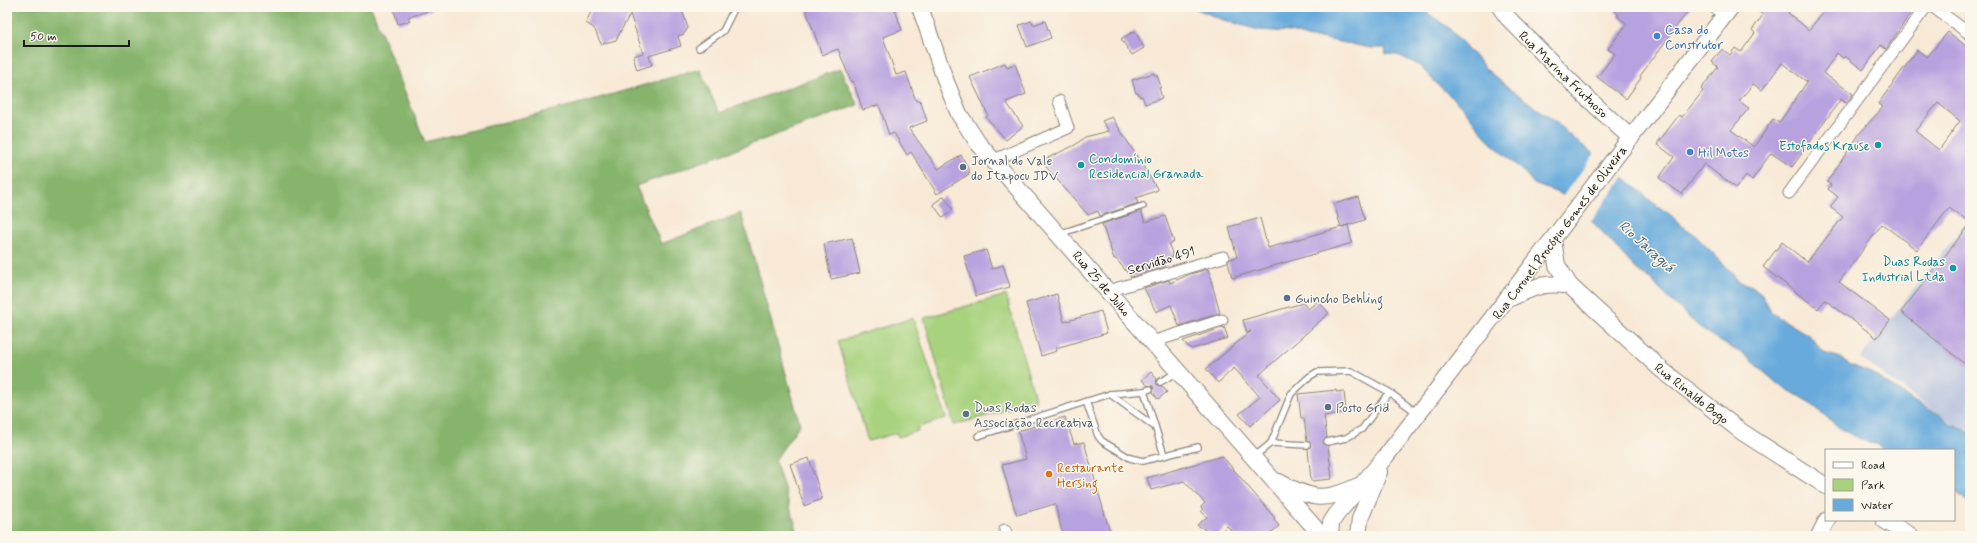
<svg xmlns="http://www.w3.org/2000/svg" width="1977" height="543" viewBox="0 0 1977 543" font-family="Mynerve,sans-serif">
	<style>
		.industrial { fill: #b9c4de }
		.green { fill: #a8d27d; stroke: #62774c }
		.forest { fill: #86b46c; stroke: #516844 }
		.water { fill: #68aadc; stroke: #42637c }
		.pier { fill: #f8e9d6 }
		.building { fill: #b8a1df; fill-rule: evenodd }
		.lines { fill: none; stroke-linecap: round; stroke-linejoin: round }
		.lane-casing { stroke: #8a8279; stroke-width: 8 }
		.street-casing { stroke: #8a8279; stroke-width: 13 }
		.secondary-casing { stroke: #8a8279; stroke-width: 18 }
		.lane { stroke: #fff; stroke-width: 5.5 }
		.street { stroke: #fff; stroke-width: 11 }
		.secondary { stroke: #fff; stroke-width: 16 }
		.shop-dot { fill: #3f7fe0; stroke: #fbf7ec; stroke-width: 1.5 }
		.culture-dot { fill: #0f9aa8; stroke: #fbf7ec; stroke-width: 1.5 }
		.service-dot { fill: #5c6f8a; stroke: #fbf7ec; stroke-width: 1.5 }
		.food-dot { fill: #e8710a; stroke: #fbf7ec; stroke-width: 1.5 }
		.labels { text-anchor: middle; stroke-width: 3; stroke-linejoin: round; paint-order: stroke }
		.shop-label { font-size: 13px; fill: #366cbe; stroke: #fbf7ec; text-anchor: start }
		.street-label { font-size: 13px; fill: #1c1c1c; stroke: #fbf7ec }
		.culture-label { font-size: 13px; fill: #0d838f; stroke: #fbf7ec; text-anchor: end }
		.service-label { font-size: 13px; fill: #4e5e75; stroke: #fbf7ec; text-anchor: start }
		.food-label { font-size: 13px; fill: #c56008; stroke: #fbf7ec; text-anchor: start }
		.water-label { font-size: 14px; font-style: italic; fill: #3e5c72; stroke: #fbf7ec }
	</style>
	<rect width="100%" height="100%" fill="#fbf7ec"/>
	<filter id="ink" filterUnits="userSpaceOnUse"><feTurbulence type="fractalNoise" baseFrequency=".025" numOctaves="2"/><feDisplacementMap in="SourceGraphic" scale="8" xChannelSelector="R" yChannelSelector="G"/><feConvolveMatrix kernelMatrix="1 2 1 2 8 2 1 2 1" color-interpolation-filters="sRGB"/></filter>
	<filter id="wash" filterUnits="userSpaceOnUse"><feTurbulence type="fractalNoise" baseFrequency=".012" numOctaves="4" result="noise"/><feDisplacementMap in="SourceGraphic" scale="16" xChannelSelector="R" yChannelSelector="G"/><feGaussianBlur stdDeviation="0.9" result="paint"/><feColorMatrix in="noise" values="0 0 0 0 0 0 0 0 0 0 0 0 0 0 0 0 0 1.4 0 .05"/><feComposite in="paint" operator="in"/></filter>
	<g filter="url(#wash)">
		<rect width="100%" height="100%" fill="#f8e9d6"/>
		<path class="industrial" d="M1970 218V437L1860 358Z"/>
		<g class="green">
			<path d="M1006 295 1036 402 954 425 924 318Z"/>
			<path d="M913 318 946 418 917 428 918 431 898 437 897 433 868 441 838 341Z"/>
		</g>
		<path class="forest" d="M7 7H371L425 142 585 102 700 69 719 113 840 69 858 105 636 186 661 244 741 213 800 424 775 460 799 536H7Z"/>
		<path class="water" d="M1192 7H1419L1449 28 1488 71 1509 88 1556 122 1568 134 1638 189 1652 202 1672 216 1682 226 1693 233 1723 263 1739 282 1752 286 1762 294 1772 313 1810 336 1824 353 1840 358 1851 365 1871 373 1915 402 1940 415 1950 424 1970 433V504L1954 490V450H1884L1877 444 1869 443 1842 430 1809 402 1778 384 1742 353 1721 342 1697 325 1659 289 1651 279 1637 270 1581 209 1561 194 1534 184 1526 174 1489 141 1464 109 1433 80 1419 65 1398 55 1385 54 1386 48H1371L1320 38H1310L1291 32 1259 30 1223 20Z"/>
		<path class="pier" d="M1595 153 1624 176 1590 222 1579 210 1562 197Z"/>
		<g id="blocks">
			<g class="building">
				<path d="M393 7H432V10L408 17 410 21 398 24Z"/>
				<path d="M593 7H681L688 28 684 34 678 36 681 46 649 56 652 65 637 70 633 56 643 53 630 14 616 40 601 44 594 28 586 23Z"/>
				<path d="M805 7H894L902 30 883 37 896 75 906 72 916 101 920 100 927 121 909 128 938 169 961 155 970 172 968 173 969 174 937 194 911 152 907 155 894 133 889 135 879 105 863 110 853 81 851 82 838 49 822 55Z"/>
				<path d="M1611 7H1691L1640 76 1641 78 1626 99 1597 77 1615 54 1608 49 1627 24 1617 16 1619 15Z"/>
				<path d="M1752 7H1792L1788 13 1809 30 1827 7H1915L1886 49 1881 45 1863 70 1845 56 1843 58 1837 53 1823 73 1853 94 1846 103 1841 99 1792 167 1771 153 1752 180 1746 175 1736 188 1704 164 1682 194 1659 178 1674 157 1657 144 1679 115 1682 117 1703 91 1701 89 1718 67 1712 62 1722 49 1730 55 1735 48 1741 52 1755 33 1752 30 1763 15ZM1782 63 1807 82 1779 123 1773 119 1754 147 1731 130 1749 108 1739 101 1753 84 1762 90Z"/>
				<path d="M1032 21 1033 25 1045 21 1051 38 1027 47 1019 25Z"/>
				<path d="M1135 31 1144 48 1132 55 1121 39Z"/>
				<path d="M1948 32 1970 49V222L1949 208 1917 250 1882 224 1839 282 1890 320 1877 338 1825 300 1818 309 1763 267 1782 242 1807 262 1843 217 1830 207 1838 197 1828 189 1831 185 1827 182 1860 133 1883 107 1878 104 1917 50 1927 57ZM1938 103 1960 121 1939 150 1915 131Z"/>
				<path d="M1005 63 1007 67 1015 64 1026 94 1006 102 1023 126 1006 140 986 117 988 115 970 77Z"/>
				<path d="M1154 73V75H1157L1161 87 1159 88 1162 98 1145 104 1142 96 1140 97 1138 93H1136L1132 80Z"/>
				<path d="M1112 117 1158 190 1136 198 1138 203 1100 216 1098 211 1088 215 1041 161 1075 145 1085 137 1109 131 1102 121Z"/>
				<path d="M944 196 953 210 943 218 933 204Z"/>
				<path d="M1358 197 1365 220 1341 227 1334 204Z"/>
				<path d="M1141 211 1145 222 1165 216 1174 242 1169 244 1173 257 1163 260 1165 267 1131 277 1116 259H1114L1102 224Z"/>
				<path d="M1260 218 1268 248 1348 225 1352 243 1232 278 1228 262 1230 259 1237 257 1229 227Z"/>
				<path d="M1970 224V368L1901 312Z"/>
				<path d="M852 238 860 273 831 279 824 244Z"/>
				<path d="M986 250 992 269 1003 265 1010 287 976 296 964 256Z"/>
				<path d="M1208 269 1220 313 1179 326 1171 305 1156 312 1144 288 1169 280 1170 283 1190 274Z"/>
				<path d="M1057 294 1064 322 1101 311 1107 333 1056 348 1057 351 1041 356 1026 303Z"/>
				<path d="M1318 301 1329 313 1259 375 1280 400 1250 426 1239 414 1260 397 1234 368 1218 383 1206 369 1251 331 1247 333 1243 320 1303 303 1308 309Z"/>
				<path d="M1224 327 1228 338 1191 349 1183 341Z"/>
				<path d="M1151 372 1157 379V384L1162 386 1167 392 1158 399 1153 392V386L1147 385 1142 380Z"/>
				<path d="M1336 390V392L1344 391 1346 412 1324 416 1327 438 1323 442 1328 446 1332 479 1311 481 1308 449 1311 445 1307 441 1304 418H1301L1298 394Z"/>
				<path d="M1065 417 1074 444 1084 442 1111 536H1063L1055 504 1017 515 1014 507 1002 465 1026 459 1018 431Z"/>
				<path d="M1222 456 1275 518 1274 519 1279 526 1267 536H1236L1227 526 1216 536 1197 525 1207 517 1201 511 1203 510 1201 507 1205 503 1184 481 1151 490 1147 478Z"/>
				<path d="M809 458 822 499 804 506 790 464Z"/>
			</g>
		</g>
	</g>
	<g filter="url(#ink)">
		<use href="#blocks" fill-opacity="0" stroke="#8a8279" stroke-width="1"/>
		<g class="lines">
			<g class="lane-casing">
				<g id="lane">
					<path d="M699 48 723 31 735 7"/>
					<path d="M1059 234 1143 206"/>
					<path d="M1160 382 1176 373"/>
					<path d="M1144 391 1164 455"/>
					<path d="M1110 394 1155 427"/>
					<path d="M1086 401 1098 436 1102 441 1130 458 1143 461 1198 447"/>
					<path d="M978 436 1110 394 1144 391 1150 389"/>
					<path d="M1327 442 1346 438 1362 429 1389 392"/>
					<path d="M1271 443 1307 445"/>
					<path d="M1254 457 1271 443 1291 394 1309 377 1317 372 1351 371 1389 392 1417 413"/>
				</g>
			</g>
			<g class="street-casing">
				<g id="street">
					<path d="M1714 7 1724 16"/>
					<path d="M1933 7 1970 34"/>
					<path d="M994 160 1068 128 1059 101"/>
					<path d="M1789 193 1926 7"/>
					<path d="M1108 291 1223 257"/>
					<path d="M1152 342 1222 320"/>
					<path d="M1005 530 1007 536"/>
				</g>
			</g>
			<g class="secondary-casing">
				<g id="secondary">
					<path d="M920 7 946 82 959 114 978 143 1322 536"/>
					<path d="M1500 7 1508 18 1584 95 1631 138"/>
					<path d="M1553 240 1557 265 1570 286 1662 370 1742 432 1826 486"/>
					<path d="M1510 298C1534 288 1543 281 1570 286"/>
					<path d="M1279 482C1312 500 1325 502 1358 486"/>
					<path d="M1884 520 1911 536"/>
					<path d="M1330 536 1331 523 1336 515 1386 456 1731 7"/>
					<path d="M1358 536 1360 519 1379 472"/>
					<path d="M1819 536 1827 520"/>
				</g>
			</g>
			<use href="#lane" class="lane"/>
			<use href="#street" class="street"/>
			<use href="#secondary" class="secondary"/>
		</g>
	</g>
	<g class="shop-dot">
		<circle cx="1657" cy="36" r="4"/>
		<circle cx="1690" cy="152" r="4"/>
	</g>
	<g class="culture-dot">
		<circle cx="1878" cy="145" r="4"/>
		<circle cx="1081" cy="165" r="4"/>
		<circle cx="1953" cy="268" r="4"/>
	</g>
	<g class="service-dot">
		<circle cx="963" cy="167" r="4"/>
		<circle cx="1287" cy="298" r="4"/>
		<circle cx="1328" cy="407" r="4"/>
		<circle cx="966" cy="414" r="4"/>
	</g>
	<circle class="food-dot" cx="1049" cy="474" r="4"/>
	<g class="labels">
		<g class="shop-label">
			<text x="1665" y="34">Casa do<tspan x="1665" dy="15">Construtor</tspan></text>
			<text x="1698" y="157">Hil Motos</text>
		</g>
		<g class="street-label">
			<text transform="translate(1564 74) rotate(44)" y="5">Rua Marina Frutuoso</text>
			<text transform="translate(1559 232) rotate(-53)" y="5">Rua Coronel Procópio Gomes de Oliveira</text>
			<text transform="translate(1161 260) rotate(-16)" y="5">Servidão 491</text>
			<text transform="translate(1102 283) rotate(49)" y="5">Rua 25 de Julho</text>
			<text transform="translate(1692 393) rotate(38)" y="5">Rua Rinaldo Bogo</text>
		</g>
		<g class="culture-label">
			<text x="1870" y="150">Estofados Krause</text>
			<text x="1089" y="163" text-anchor="start">Condomínio<tspan x="1089" dy="15">Residencial Granada</tspan></text>
			<text x="1945" y="266">Duas Rodas<tspan x="1945" dy="15">Industrial Ltda</tspan></text>
		</g>
		<g class="service-label">
			<text x="971" y="165">Jornal do Vale<tspan x="971" dy="15">do Itapocu JDV</tspan></text>
			<text x="1295" y="303">Guincho Behling</text>
			<text x="974" y="412">Duas Rodas<tspan x="974" dy="15">Associação Recreativa</tspan></text>
			<text x="1336" y="412">Posto Grid</text>
		</g>
		<g class="food-label">
			<text x="1057" y="472">Restaurante<tspan x="1057" dy="15">Hersing</tspan></text>
		</g>
		<g class="water-label">
			<text transform="translate(1647 246) rotate(42)" y="5">Rio Jaraguá</text>
		</g>
	</g>
	<rect width="1977" height="543" fill="none" stroke="#fbf7ec" stroke-width="24"/>
	<rect x="1825" y="449" width="130" height="72" fill="#fbf7ec" stroke="#a29f99"/>
	<rect x="1833" y="462" width="20" height="6" fill="#ffffff" stroke="#a29f99"/>
	<text x="1861" y="469" font-size="12" fill="#1c1c1c">Road</text>
	<rect x="1833" y="479" width="20" height="12" fill="#a8d27d" stroke="#a29f99"/>
	<text x="1861" y="489" font-size="12" fill="#1c1c1c">Park</text>
	<rect x="1833" y="499" width="20" height="12" fill="#68aadc" stroke="#a29f99"/>
	<text x="1861" y="509" font-size="12" fill="#1c1c1c">Water</text>
	<path d="M24 40v6h105v-6" fill="none" stroke="#1c1c1c" stroke-width="2"/>
	<text x="30" y="40" font-size="12" fill="#1c1c1c" stroke="#fbf7ec" stroke-width="3" paint-order="stroke">50 m</text>
</svg>
